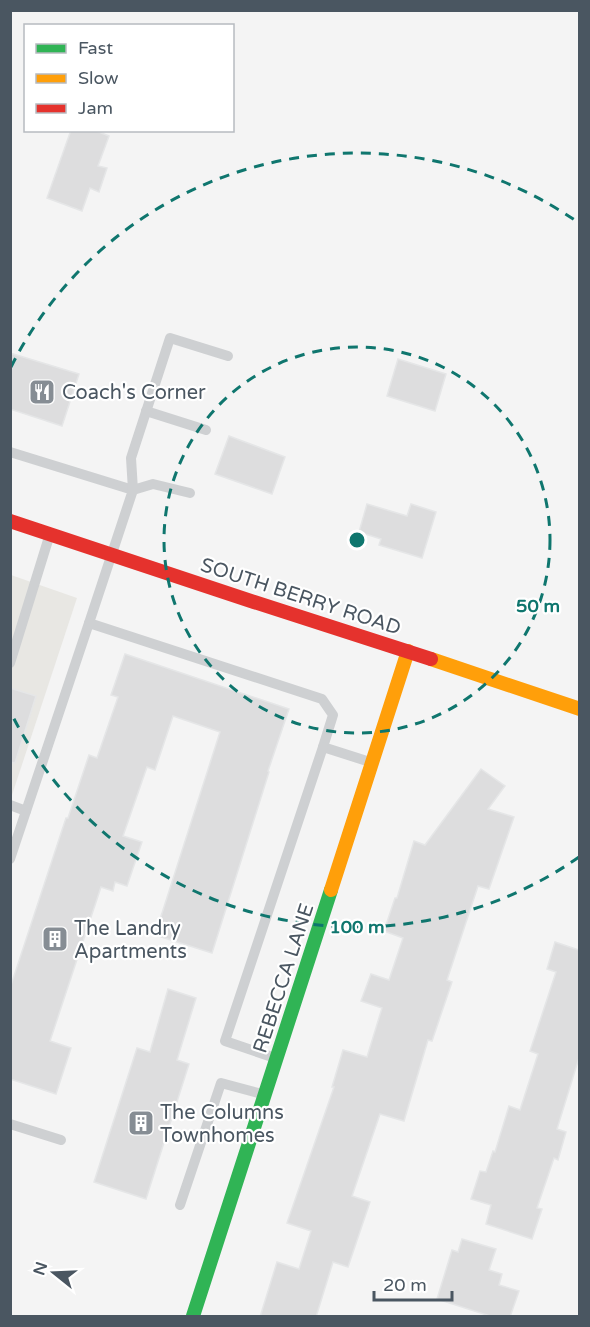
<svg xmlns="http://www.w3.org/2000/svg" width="590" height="1327" viewBox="0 0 590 1327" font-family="'Varela Round',sans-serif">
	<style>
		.commercial { fill: #e8e7e3 }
		.building { fill: #ddddde; stroke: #e5e6e7; stroke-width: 1.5 }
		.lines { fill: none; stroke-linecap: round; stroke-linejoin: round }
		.lane { stroke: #ced0d2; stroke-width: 10 }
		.fast { stroke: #30b455; stroke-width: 14 }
		.slow { stroke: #ff9f0a; stroke-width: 14 }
		.jam { stroke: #e5322d; stroke-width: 14 }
		.ring { fill: none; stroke: #0f766e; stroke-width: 3; stroke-dasharray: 10 8 }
		.labels { text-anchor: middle; stroke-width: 4.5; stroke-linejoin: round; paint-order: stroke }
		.poi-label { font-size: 20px; fill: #4a5661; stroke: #fff; text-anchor: start }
		.street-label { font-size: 20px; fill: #4a5661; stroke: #fff }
		.centre { fill: #0f766e; stroke: #fff; stroke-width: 3 }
		.ring-label { font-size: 18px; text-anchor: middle; font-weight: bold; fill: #0f766e; stroke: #fff; stroke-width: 4.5; stroke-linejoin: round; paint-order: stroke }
	</style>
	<rect width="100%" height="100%" fill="#f4f4f4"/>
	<path class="commercial" d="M11 575 77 598 11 798Z"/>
	<g class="building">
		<path d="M71 130H94L109 136 98 166 107 168 99 192 90 188 82 211 47 198Z"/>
		<path d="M10 353 79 374 62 426 10 409Z"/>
		<path d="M398 359 446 374 435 411 387 396Z"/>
		<path d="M229 436 285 457 272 494 215 474Z"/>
		<path d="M367 504 407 516 411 504 436 512 422 558 379 545 381 539 359 532Z"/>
		<path d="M125 654 289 709 268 771 269 772 212 953 155 935 220 732 173 716 155 770 147 767 123 836 142 842 127 886 115 882 113 891 101 887 50 1041 71 1048 56 1094 10 1079V988L66 818H68L89 755 97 758 118 697 111 695Z"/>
		<path d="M10 688 36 696 15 763 10 762Z"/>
		<path d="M481 769 505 786 488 809 514 817 489 889 478 886 447 980 452 982 432 1041 428 1040 404 1121 380 1114 352 1196 370 1202 348 1267 333 1262 316 1317H260L277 1262 299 1269 311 1231 287 1223 334 1087H332L343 1050 367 1057 382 1008 361 1001 371 974 389 980 403 938 384 931 395 898H397L414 841 425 845Z"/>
		<path d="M555 942 579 950V1058L557 1129 566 1132 558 1160 554 1158 537 1208 542 1209 532 1239 486 1224 491 1205 471 1199 480 1171 486 1172 493 1151 495 1152 509 1106 520 1110 538 1054 530 1051 556 972 547 969Z"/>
		<path d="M168 989 196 998 177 1060 189 1064 146 1199 94 1182 137 1048 150 1052Z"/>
		<path d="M462 1239 496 1249 489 1270 502 1274 499 1285 519 1291 510 1317H493L437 1299 452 1250 458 1252Z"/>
	</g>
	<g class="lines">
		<g class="lane">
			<path d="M146 411 206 430"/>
			<path d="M10 452 133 490 89 623 322 699 333 715 323 747 370 762"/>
			<path d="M190 493 153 484 133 490 131 458 170 338 228 356"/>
			<path d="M10 663 49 537"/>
			<path d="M10 805 26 811"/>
			<path d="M10 859 89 623"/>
			<path d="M275 1058 225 1041 323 747"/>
			<path d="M10 1124 61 1140"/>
			<path d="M180 1205 221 1083 262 1094"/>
		</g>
		<path class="fast" d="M193 1316 331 890"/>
		<g class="slow">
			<path d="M431 659 580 709"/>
			<path d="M331 890 408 651"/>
		</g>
		<path class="jam" d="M10 521 254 602 431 659"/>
	</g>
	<g class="ring">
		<circle cx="357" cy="540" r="193"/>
		<path d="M579 857A387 387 0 0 1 11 713M11 367A387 387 0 0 1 579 223"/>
	</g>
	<defs>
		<g id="restaurant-square" transform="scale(1.35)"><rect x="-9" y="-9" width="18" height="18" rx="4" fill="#868d94" stroke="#fff"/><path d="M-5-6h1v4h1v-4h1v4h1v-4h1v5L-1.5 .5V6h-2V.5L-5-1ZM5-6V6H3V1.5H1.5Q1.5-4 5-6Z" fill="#fff"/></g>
		<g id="building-square" transform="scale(1.35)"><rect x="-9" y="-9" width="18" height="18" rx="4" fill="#868d94" stroke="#fff"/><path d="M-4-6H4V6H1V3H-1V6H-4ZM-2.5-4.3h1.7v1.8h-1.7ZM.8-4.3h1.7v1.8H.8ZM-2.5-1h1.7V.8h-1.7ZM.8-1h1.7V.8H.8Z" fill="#fff"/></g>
	</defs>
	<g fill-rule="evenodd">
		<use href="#restaurant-square" x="42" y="392"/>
		<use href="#building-square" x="55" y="939"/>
		<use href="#building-square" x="141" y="1123"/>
	</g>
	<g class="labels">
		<g class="poi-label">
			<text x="62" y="399">Coach's Corner</text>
			<text x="74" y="935">The Landry<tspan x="74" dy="23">Apartments</tspan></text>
			<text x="160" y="1119">The Columns<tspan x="160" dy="23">Townhomes</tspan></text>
		</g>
		<g class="street-label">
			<text transform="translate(301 596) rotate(18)" y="7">SOUTH BERRY ROAD</text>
			<text transform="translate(283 978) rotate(-72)" y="7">REBECCA LANE</text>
		</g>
	</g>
	<circle cx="357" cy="540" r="9" class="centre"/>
	<g class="ring-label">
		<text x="538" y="612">50 m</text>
		<text x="357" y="933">100 m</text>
	</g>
	<rect width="590" height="1327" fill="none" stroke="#4a5661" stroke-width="24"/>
	<rect x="24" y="24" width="210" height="108" fill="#ffffff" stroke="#b7bbc0" stroke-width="1.5"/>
	<rect x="36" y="44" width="30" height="9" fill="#30b455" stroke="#b7bbc0" stroke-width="1.5"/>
	<text x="78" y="54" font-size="18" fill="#4a5661">Fast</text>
	<rect x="36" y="74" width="30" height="9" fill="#ff9f0a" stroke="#b7bbc0" stroke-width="1.5"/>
	<text x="78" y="84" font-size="18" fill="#4a5661">Slow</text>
	<rect x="36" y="104" width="30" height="9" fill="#e5322d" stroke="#b7bbc0" stroke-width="1.5"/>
	<text x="78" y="114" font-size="18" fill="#4a5661">Jam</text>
	<g transform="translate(54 1273) rotate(288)" stroke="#ffffff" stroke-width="4.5" paint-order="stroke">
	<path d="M0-4.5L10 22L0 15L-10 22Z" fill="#4a5661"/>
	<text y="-9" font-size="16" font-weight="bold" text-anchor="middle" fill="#4a5661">N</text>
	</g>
	<path d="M374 1291v9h78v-9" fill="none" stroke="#4a5661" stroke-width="3"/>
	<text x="383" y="1291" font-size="18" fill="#4a5661" stroke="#ffffff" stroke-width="4.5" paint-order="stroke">20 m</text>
</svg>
